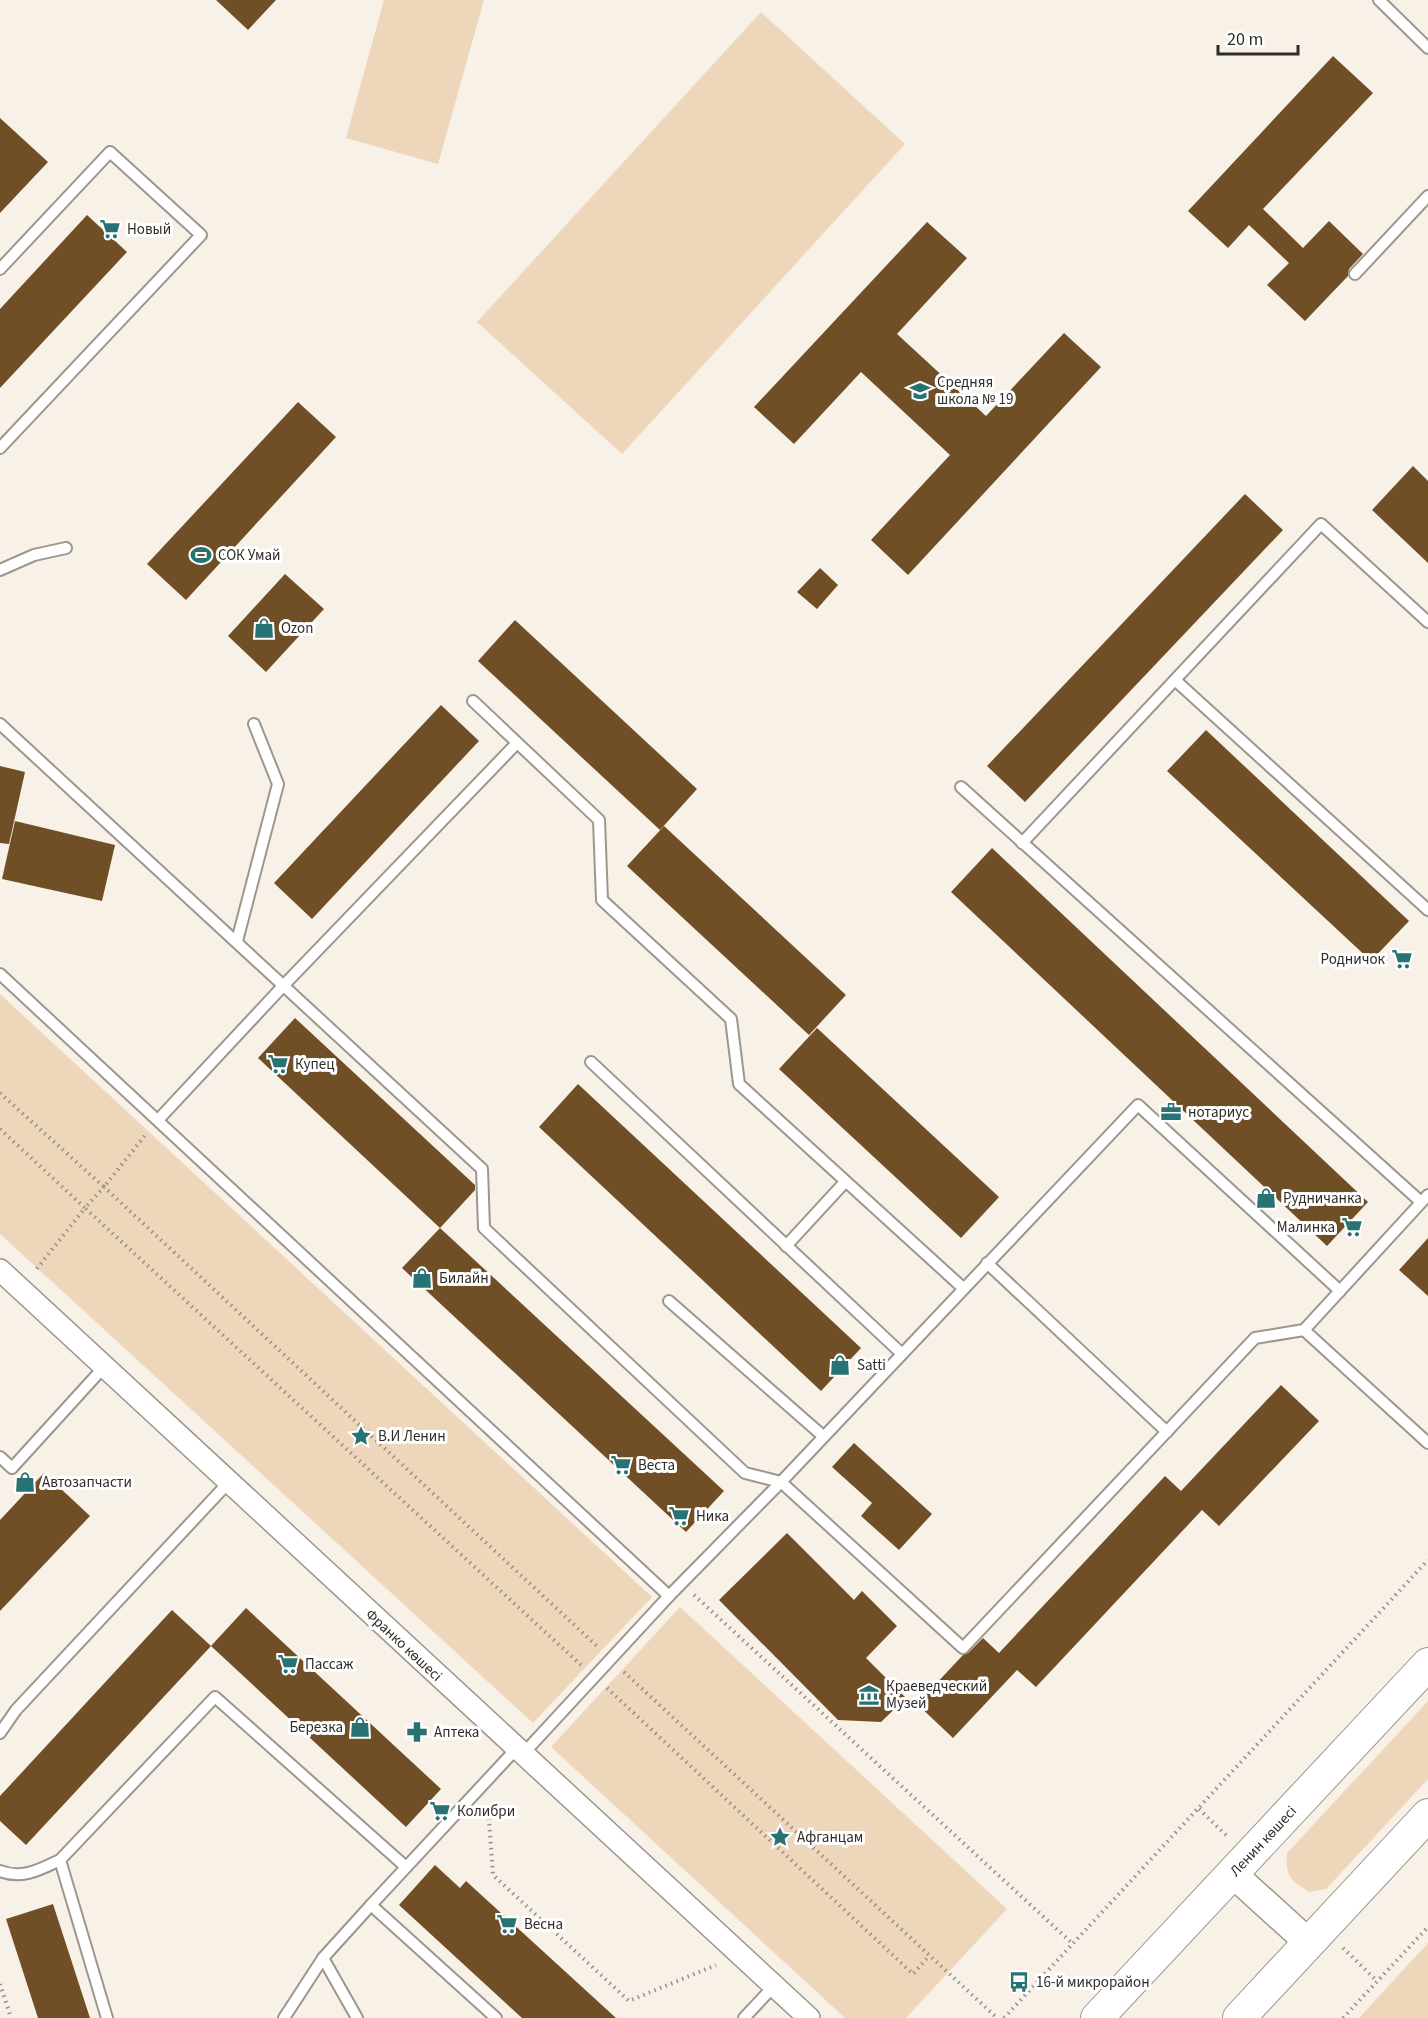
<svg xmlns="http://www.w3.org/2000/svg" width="1428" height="2018" viewBox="0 0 1428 2018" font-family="'Source Sans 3',sans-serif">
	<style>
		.green { fill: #eed6ba }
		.building { fill: #704f27 }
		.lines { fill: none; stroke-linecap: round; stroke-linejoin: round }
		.service-casing { stroke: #9d968e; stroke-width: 14 }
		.minor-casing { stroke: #9d968e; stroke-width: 24 }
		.tertiary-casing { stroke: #9d968e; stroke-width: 30 }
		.secondary-casing { stroke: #9d968e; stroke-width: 34 }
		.path { stroke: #95908a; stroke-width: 4; stroke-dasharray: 1.5 4.5; stroke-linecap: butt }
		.service { stroke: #fff; stroke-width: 10 }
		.minor { stroke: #fff; stroke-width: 21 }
		.tertiary { stroke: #fff; stroke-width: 27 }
		.secondary { stroke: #fff; stroke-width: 32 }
		.labels { text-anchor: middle; stroke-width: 6; stroke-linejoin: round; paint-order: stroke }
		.poi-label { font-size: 15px; fill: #2f2c29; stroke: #fff; text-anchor: start }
		.street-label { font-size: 15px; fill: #2f2c29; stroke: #fff }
	</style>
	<rect width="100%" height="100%" fill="#f8f1e8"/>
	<g class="green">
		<path d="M384 0H484L438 164 346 138Z"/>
		<path d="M761 12 905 144 622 454 477 322Z"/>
		<path d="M0 994 652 1597 533 1723 0 1234Z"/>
		<path d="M680 1607 1007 1909 906 2018H845L551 1747Z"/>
		<path d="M1428 1701V1779L1326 1889 1309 1892C1290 1880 1285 1876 1287 1853Z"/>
		<path d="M1428 1943V2018H1359Z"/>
	</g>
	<g class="building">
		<path d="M216 0H276L248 30Z"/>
		<path d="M1333 56 1373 93 1263 209 1303 248 1329 221 1363 254 1349 269 1348 276 1305 321 1267 285 1289 263 1249 225 1228 248 1188 211Z"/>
		<path d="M0 118 48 162 0 213Z"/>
		<path d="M87 215 127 252 0 388V309Z"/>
		<path d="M927 222 967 258 897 334 986 416 1064 333 1101 367 908 575 871 540 950 455 861 372 794 444 754 407Z"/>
		<path d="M298 402 336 437 186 600 147 564Z"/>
		<path d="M1413 466 1428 481V563L1372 510Z"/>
		<path d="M1245 494 1283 530 1025 802 987 766Z"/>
		<path d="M820 568 838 585 817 609 797 592Z"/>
		<path d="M285 574 324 609 266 672 228 636Z"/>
		<path d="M515 620 697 789 660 830 478 661Z"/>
		<path d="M441 705 479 741 312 919 274 883Z"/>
		<path d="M1206 730 1409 921 1371 961 1167 771Z"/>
		<path d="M0 766 25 772 9 844 0 843Z"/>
		<path d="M15 821 115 845 102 901 2 879Z"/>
		<path d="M664 826 846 995 809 1035 627 866Z"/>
		<path d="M992 848 1368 1202 1327 1246 951 892Z"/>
		<path d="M295 1018 475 1185V1190L440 1228 258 1058Z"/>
		<path d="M817 1028 999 1197 961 1238 779 1069Z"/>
		<path d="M578 1084 861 1348 821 1391 539 1127Z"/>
		<path d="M440 1228 724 1491 686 1532 402 1268Z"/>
		<path d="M1428 1238V1296L1399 1270Z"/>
		<path d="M1281 1385 1319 1421 1219 1526 1202 1510 1036 1687 1017 1670 953 1738 917 1704 963 1655 968 1653 983 1638 999 1653 1165 1476 1181 1491Z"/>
		<path d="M854 1443 932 1514 899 1550 861 1516 872 1503 832 1467Z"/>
		<path d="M44 1473 90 1516 0 1611V1520Z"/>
		<path d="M787 1533 854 1600 862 1591 897 1626 866 1658 906 1698 881 1722 838 1720 719 1600Z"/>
		<path d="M246 1608 441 1789 406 1827 211 1646Z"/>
		<path d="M172 1610 211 1646 26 1845 0 1821V1796Z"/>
		<path d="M435 1865 460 1888 466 1881 616 2018H522L399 1905Z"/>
		<path d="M53 1904 90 2018H38L6 1919Z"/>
	</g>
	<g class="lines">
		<g class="service-casing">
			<g id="service">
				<path d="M1379 0 1428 48"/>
				<path d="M0 269 110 152 201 235 0 448"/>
				<path d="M1355 274 1428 196"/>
				<path d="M0 570 34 555 66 548"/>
				<path d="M1175 680 1428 910"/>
				<path d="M473 701 599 820 602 900 731 1019 739 1084 963 1288"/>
				<path d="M0 724 482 1169 484 1228 745 1473 781 1482 963 1648 1255 1338 1304 1330 1428 1195"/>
				<path d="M961 787 1421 1202"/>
				<path d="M1022 843 1321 524 1428 622"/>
				<path d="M237 941 278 784 254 724"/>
				<path d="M0 974 669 1596"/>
				<path d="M591 1062 901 1353"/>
				<path d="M158 1120 284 985 517 743"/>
				<path d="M786 1246 845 1182"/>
				<path d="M987 1263 1167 1432"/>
				<path d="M669 1301 823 1436"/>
				<path d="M1304 1330 1428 1443"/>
				<path d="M0 1457 12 1468 104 1367"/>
				<path d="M0 1733 16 1710 228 1483"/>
				<path d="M523 1754 669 1596 781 1482 1138 1105 1340 1291"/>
				<path d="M0 1871C22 1880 41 1869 60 1860"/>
				<path d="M323 1958 357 2018"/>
				<path d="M107 2018 60 1860 215 1697 406 1867"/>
				<path d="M284 2018 323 1958 371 1905"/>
				<path d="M496 2018 371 1905 517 1748"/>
				<path d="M744 2018 774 1986"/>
			</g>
		</g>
		<g class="minor-casing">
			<path id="minor" d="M0 1270 809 2018"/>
		</g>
		<g class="tertiary-casing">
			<path id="tertiary" d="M1233 1874 1309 1943"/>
		</g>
		<g class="secondary-casing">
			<g id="secondary">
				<path d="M1097 2018 1428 1664"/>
				<path d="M1239 2018 1428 1815"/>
			</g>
		</g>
		<g class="path">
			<path d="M0 1093 104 1187 147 1133"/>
			<path d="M0 1129 85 1208 35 1271"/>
			<path d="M694 1595 1073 1944"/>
			<path d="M581 1665 85 1208 104 1187 599 1648"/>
			<path d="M624 1672 997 2018"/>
			<path d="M607 1688 913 1974 929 1956"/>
			<path d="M488 1806 493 1875 629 2001 716 1965"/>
			<path d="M1199 1809 1228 1837"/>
			<path d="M1343 1948 1377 1981"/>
			<path d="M0 1984 11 2018"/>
			<path d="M1004 2018 1428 1560"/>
			<path d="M1343 2018 1428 1927"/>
		</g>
		<use href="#service" class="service"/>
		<use href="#minor" class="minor"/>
		<use href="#tertiary" class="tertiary"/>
		<use href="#secondary" class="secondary"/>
	</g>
	<defs>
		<g id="supermarket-bare" transform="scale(1.62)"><path d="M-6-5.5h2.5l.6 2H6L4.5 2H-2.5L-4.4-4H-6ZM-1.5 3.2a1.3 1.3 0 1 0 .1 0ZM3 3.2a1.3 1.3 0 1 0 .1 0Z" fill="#277272" stroke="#fff" stroke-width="2.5" paint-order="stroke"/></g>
		<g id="school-bare" transform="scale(1.62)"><path d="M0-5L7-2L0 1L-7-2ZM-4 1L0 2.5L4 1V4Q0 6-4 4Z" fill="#277272" stroke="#fff" stroke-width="2.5" paint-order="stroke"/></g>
		<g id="stadium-bare" transform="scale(1.62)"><path d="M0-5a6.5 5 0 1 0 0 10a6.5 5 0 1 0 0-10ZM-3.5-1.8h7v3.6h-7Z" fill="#277272" stroke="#fff" stroke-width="2.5" paint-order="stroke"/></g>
		<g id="shop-bare" transform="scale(1.62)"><path d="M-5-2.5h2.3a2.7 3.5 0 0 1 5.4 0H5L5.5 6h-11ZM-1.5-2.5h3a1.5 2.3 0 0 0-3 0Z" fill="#277272" stroke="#fff" stroke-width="2.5" paint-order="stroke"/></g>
		<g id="office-bare" transform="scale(1.62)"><path d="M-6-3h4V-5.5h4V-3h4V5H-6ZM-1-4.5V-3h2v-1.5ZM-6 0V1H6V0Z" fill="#277272" stroke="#fff" stroke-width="2.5" paint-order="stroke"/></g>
		<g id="sight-bare" transform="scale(1.62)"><path d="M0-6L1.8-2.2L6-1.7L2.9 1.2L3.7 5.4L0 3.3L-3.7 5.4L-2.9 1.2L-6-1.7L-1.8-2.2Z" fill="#277272" stroke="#fff" stroke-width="2.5" paint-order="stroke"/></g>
		<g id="museum-bare" transform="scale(1.62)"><path d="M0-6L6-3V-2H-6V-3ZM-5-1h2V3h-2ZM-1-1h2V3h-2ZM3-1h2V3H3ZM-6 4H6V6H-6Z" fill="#277272" stroke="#fff" stroke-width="2.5" paint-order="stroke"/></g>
		<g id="pharmacy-bare" transform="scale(1.62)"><path d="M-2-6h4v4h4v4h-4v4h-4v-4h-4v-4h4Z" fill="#277272" stroke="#fff" stroke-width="2.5" paint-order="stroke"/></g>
		<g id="bus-bare" transform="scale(1.62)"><path d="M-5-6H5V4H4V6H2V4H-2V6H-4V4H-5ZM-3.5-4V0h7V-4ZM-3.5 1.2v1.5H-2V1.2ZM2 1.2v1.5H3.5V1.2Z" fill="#277272" stroke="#fff" stroke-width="2.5" paint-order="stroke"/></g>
	</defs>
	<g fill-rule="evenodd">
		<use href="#supermarket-bare" x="110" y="229"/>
		<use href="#school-bare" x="920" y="391"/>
		<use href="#stadium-bare" x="201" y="555"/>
		<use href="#shop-bare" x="264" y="628"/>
		<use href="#supermarket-bare" x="1402" y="959"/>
		<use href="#supermarket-bare" x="278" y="1064"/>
		<use href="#office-bare" x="1171" y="1112"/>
		<use href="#shop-bare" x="1266" y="1198"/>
		<use href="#supermarket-bare" x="1352" y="1227"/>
		<use href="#shop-bare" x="422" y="1278"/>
		<use href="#shop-bare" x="840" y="1365"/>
		<use href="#sight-bare" x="361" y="1436"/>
		<use href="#supermarket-bare" x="621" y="1465"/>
		<use href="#shop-bare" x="25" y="1482"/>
		<use href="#supermarket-bare" x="679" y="1516"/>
		<use href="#supermarket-bare" x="288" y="1664"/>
		<use href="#museum-bare" x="869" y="1695"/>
		<use href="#shop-bare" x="360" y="1727"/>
		<use href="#pharmacy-bare" x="417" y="1732"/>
		<use href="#supermarket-bare" x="440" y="1811"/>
		<use href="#sight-bare" x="780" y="1837"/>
		<use href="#supermarket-bare" x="507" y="1924"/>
		<use href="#bus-bare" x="1019" y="1982"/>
	</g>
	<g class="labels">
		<g class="poi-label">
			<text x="127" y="234">Новый</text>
			<text x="937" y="387">Средняя<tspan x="937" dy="17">школа № 19</tspan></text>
			<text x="218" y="560">СОК Умай</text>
			<text x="281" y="633">Ozon</text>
			<text x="1385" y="964" text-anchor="end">Родничок</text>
			<text x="295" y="1069">Купец</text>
			<text x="1188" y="1117">нотариус</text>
			<text x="1283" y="1203">Рудничанка</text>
			<text x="1335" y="1232" text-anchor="end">Малинка</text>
			<text x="439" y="1283">Билайн</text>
			<text x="857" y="1370">Satti</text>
			<text x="378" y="1441">В.И Ленин</text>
			<text x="638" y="1470">Веста</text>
			<text x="42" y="1487">Автозапчасти</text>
			<text x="696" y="1521">Ника</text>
			<text x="305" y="1669">Пассаж</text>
			<text x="886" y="1691">Краеведческий<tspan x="886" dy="17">Музей</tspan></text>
			<text x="343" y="1732" text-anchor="end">Березка</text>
			<text x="434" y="1737">Аптека</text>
			<text x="457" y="1816">Колибри</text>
			<text x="797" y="1842">Афганцам</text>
			<text x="524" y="1929">Весна</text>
			<text x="1036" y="1987">16-й микрорайон</text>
		</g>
		<g class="street-label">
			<text transform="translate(404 1645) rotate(43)" y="5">Франко көшесі</text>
			<text transform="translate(1263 1841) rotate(-47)" y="5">Ленин көшесі</text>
		</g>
	</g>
	<path d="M1218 45v9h80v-9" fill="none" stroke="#2f2c29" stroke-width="3"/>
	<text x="1227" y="45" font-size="18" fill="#2f2c29" stroke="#ffffff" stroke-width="4.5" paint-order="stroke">20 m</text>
</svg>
